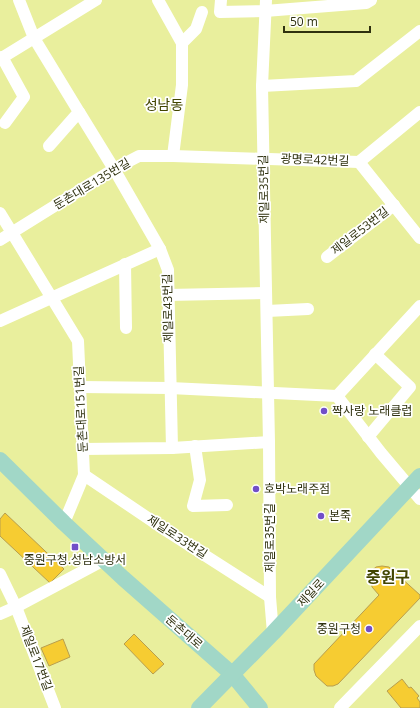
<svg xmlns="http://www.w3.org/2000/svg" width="420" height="708" viewBox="0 0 420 708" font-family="'Open Sans','Noto Sans KR',sans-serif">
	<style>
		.building { fill: #f6cc32; stroke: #b89e4e }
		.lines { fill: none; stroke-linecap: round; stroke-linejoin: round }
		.minor { stroke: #fff; stroke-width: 12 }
		.major { stroke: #a1d7c7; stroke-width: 16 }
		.poi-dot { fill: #714fc8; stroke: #fff; stroke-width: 1.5 }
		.labels { text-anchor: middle; stroke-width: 3.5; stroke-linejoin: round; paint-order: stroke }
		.street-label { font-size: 12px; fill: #2f310f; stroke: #fff }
		.poi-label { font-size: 12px; fill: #2f310f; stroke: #fff; text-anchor: start }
		.quarter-label { font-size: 14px; fill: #424500; stroke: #fff }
		.district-label { font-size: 16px; font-weight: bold; fill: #424500; stroke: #fff }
	</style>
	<rect width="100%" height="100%" fill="#e9ef9d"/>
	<g class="building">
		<path d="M5 513 64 569 50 583 0 536V519Z"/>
		<path d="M382 566 389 567 420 595V598L338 684 333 686H327L316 676 314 670V664L379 595 372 587 370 572 376 567Z"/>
		<path d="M134 634 164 664 153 674 124 644Z"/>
		<path d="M63 639 70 657 49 666 41 648Z"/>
		<path d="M402 679 409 688 411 687 419 696 417 698 420 702V708H401L387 691Z"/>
	</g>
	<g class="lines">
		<g class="minor">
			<path d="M19 0 34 38 79 112 49 146"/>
			<path d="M158 0 182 43V85L173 156"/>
			<path d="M221 0 220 12 265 11 366 3 371 0"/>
			<path d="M266 0 262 86 269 442 270 597 273 633"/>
			<path d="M182 43 196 29 202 12"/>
			<path d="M2 57 24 97 5 123"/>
			<path d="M0 59 96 0"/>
			<path d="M262 86 356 81 420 31"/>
			<path d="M79 112 114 169 160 249 168 270 172 448"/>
			<path d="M359 162 420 238"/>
			<path d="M0 213 78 341 84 475 64 523"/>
			<path d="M0 240 114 169 139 156H173L359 162 420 112"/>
			<path d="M327 257 394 205"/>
			<path d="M125 264 126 328"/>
			<path d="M167 295 266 293"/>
			<path d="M267 311 308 309"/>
			<path d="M0 321 160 249"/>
			<path d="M81 387 170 388 337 396 381 453 420 499"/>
			<path d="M337 396 420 306"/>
			<path d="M368 437 410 387 375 354"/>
			<path d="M195 446 200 480 193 506 227 505"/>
			<path d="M83 449 172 448 269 442"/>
			<path d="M84 475 170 533 270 597"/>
			<path d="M0 574 16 607 55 708"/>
			<path d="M0 614 16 607 104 560"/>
			<path d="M340 708 420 626"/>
		</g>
		<g class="major">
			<path d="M0 460 64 523 123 578 232 674 260 708"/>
			<path d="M199 708 273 633 420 476"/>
		</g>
	</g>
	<g class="poi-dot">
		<circle cx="324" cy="411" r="4"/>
		<circle cx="256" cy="489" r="4"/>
		<circle cx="321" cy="516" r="4"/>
		<rect x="71" y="543" width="8" height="8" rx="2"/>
		<circle cx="369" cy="629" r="4"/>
	</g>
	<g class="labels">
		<g class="street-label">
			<text transform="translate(315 160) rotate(2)" y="4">광명로42번길</text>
			<text transform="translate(92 184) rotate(-31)" y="4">둔촌대로135번길</text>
			<text transform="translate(264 189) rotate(-91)" y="4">제일로35번길</text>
			<text transform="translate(360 231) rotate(-38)" y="4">제일로53번길</text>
			<text transform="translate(168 308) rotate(-91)" y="4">제일로43번길</text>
			<text transform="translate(81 409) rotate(-93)" y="4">둔촌대로151번길</text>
			<text transform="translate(177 537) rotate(33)" y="4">제일로33번길</text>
			<text transform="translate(270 538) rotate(-90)" y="4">제일로35번길</text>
			<text transform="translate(311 593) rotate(-47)" y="4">제일로</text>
			<text transform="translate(184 632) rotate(41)" y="4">둔촌대로</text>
			<text transform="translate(36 658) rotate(69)" y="4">제일로17번길</text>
		</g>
		<g class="poi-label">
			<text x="332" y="415">짝사랑 노래클럽</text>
			<text x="264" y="493">호박노래주점</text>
			<text x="329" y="520">본죽</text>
			<text x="75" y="564" text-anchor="middle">중원구청.성남소방서</text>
			<text x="361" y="633" text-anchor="end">중원구청</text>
		</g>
		<g class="quarter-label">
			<text x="164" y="110">성남동</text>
		</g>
		<g class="district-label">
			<text x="388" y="583">중원구</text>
		</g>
	</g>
	<path d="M284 26v6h86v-6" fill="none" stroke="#2f310f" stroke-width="2"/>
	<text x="290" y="26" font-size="12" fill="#2f310f" stroke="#ffffff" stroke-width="3" paint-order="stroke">50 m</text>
</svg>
